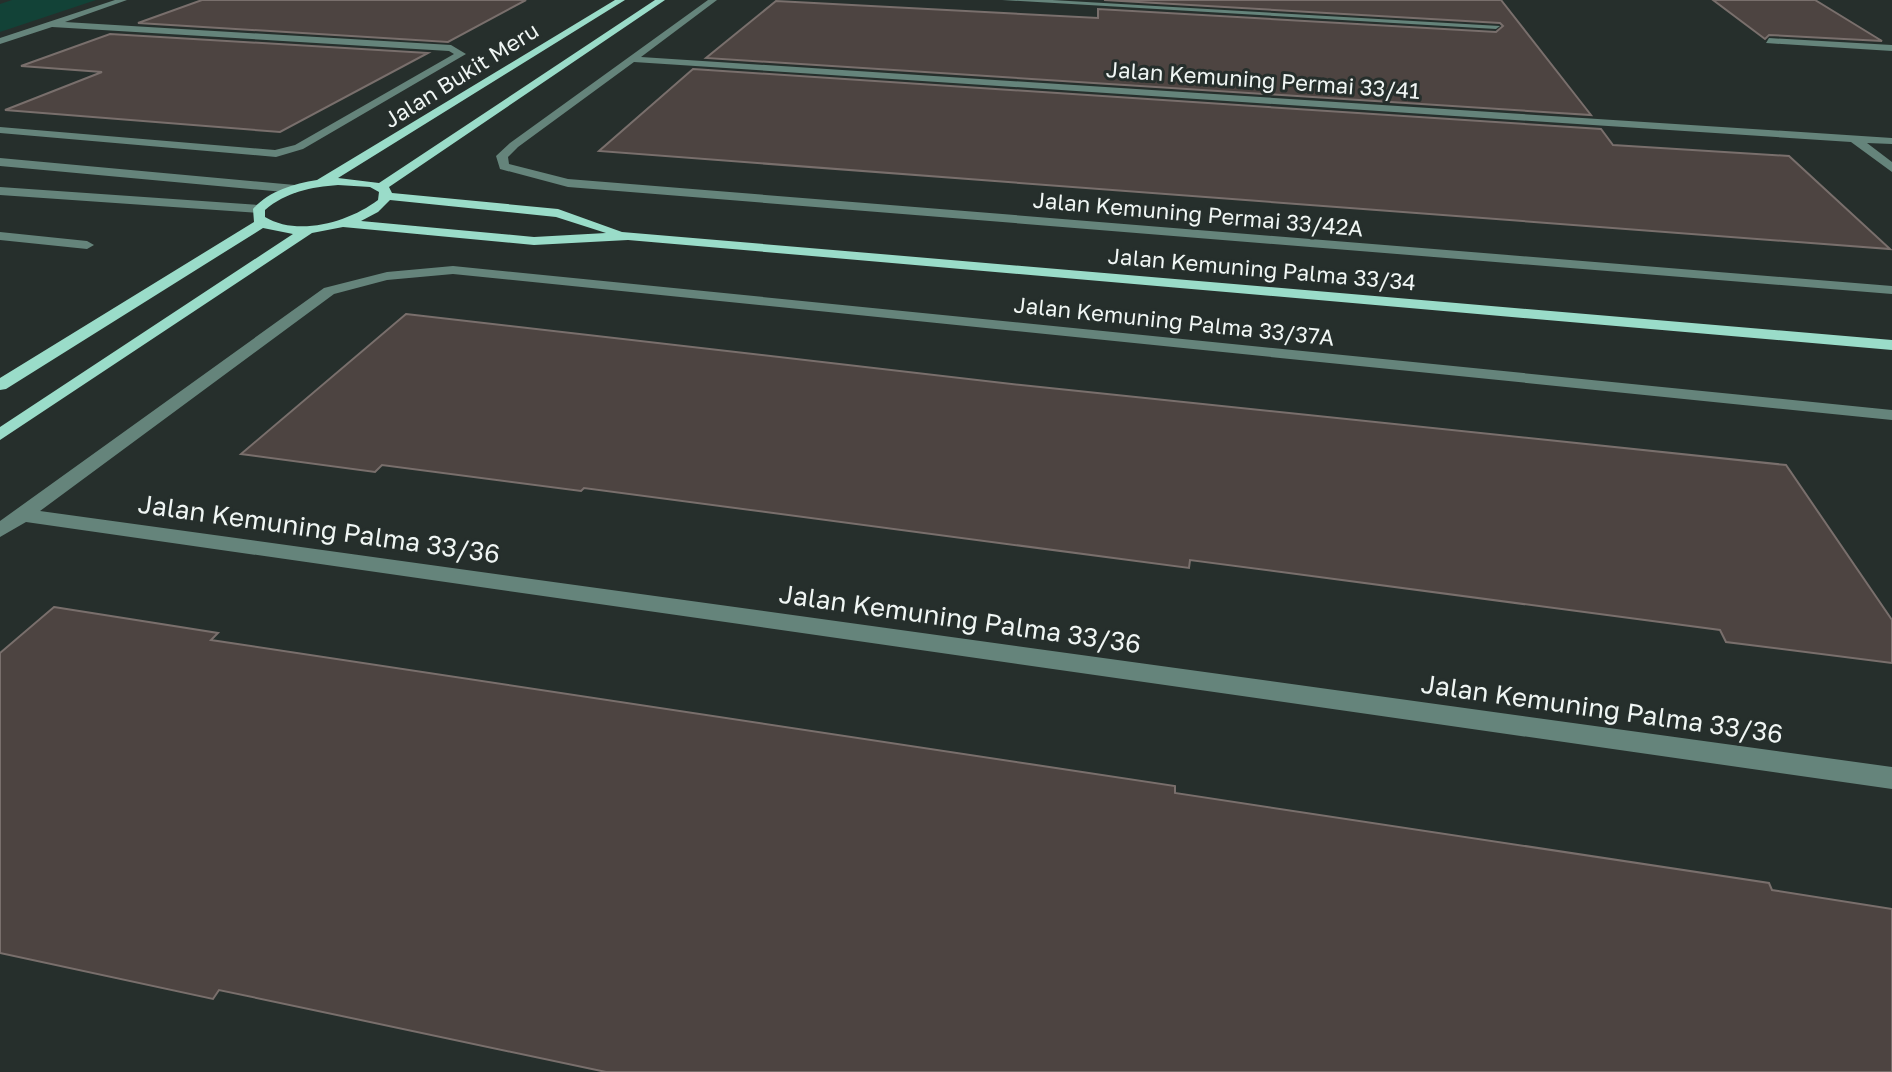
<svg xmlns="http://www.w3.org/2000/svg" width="1892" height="1072" viewBox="0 0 1892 1072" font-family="'Golos Text',sans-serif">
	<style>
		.green { fill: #124237 }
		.building { fill: #4d4441; stroke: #796f6c; stroke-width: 2 }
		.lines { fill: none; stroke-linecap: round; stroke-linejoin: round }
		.minor { fill: #65847b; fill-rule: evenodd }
		.major { fill: #9adcc9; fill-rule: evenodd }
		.labels { text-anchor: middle; stroke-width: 6; stroke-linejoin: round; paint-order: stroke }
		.far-street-label { font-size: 22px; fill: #f0f6f4; stroke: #262f2c }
		.street-label { font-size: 26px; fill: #f0f6f4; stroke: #262f2c }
	</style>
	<rect width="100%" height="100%" fill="#262f2c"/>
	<path class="green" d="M12 0H96L0 32V4Z"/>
	<g class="building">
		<path d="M202 0H526L448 42 138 23Z"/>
		<path d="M1104 0H1501L1591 115 706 58 776 1 1098 18V9L1496 32 1503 26 1500 23Z"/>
		<path d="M1713 0H1815L1882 41 1769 35 1765 39Z"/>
		<path d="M110 34 428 53 280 132 5 110 102 72 21 66Z"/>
		<path d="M693 69 1601 129 1613 145 1789 156 1890 249 599 151Z"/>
		<path d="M406 314 1021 385 1786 465 1892 620V663L1726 642 1720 630 1190 560 1189 568 584 488 581 491 382 465 375 472 241 454Z"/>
		<path d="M54 607 218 633 211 640 1175 786V793L1769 883 1772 890 1892 909V1072H606L219 990 213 999 0 953V653Z"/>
	</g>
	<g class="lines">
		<g class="minor">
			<path d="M115 0H127L65 22 451 45 466 54 303 149 276 157 0 133V127L275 150 295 145 454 54 449 51 52 27 0 44V38Z"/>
			<path d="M708 0H717L641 57 1892 138V144L1867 143 1892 162V172L1851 142 634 62 518 147 508 157 509 164 568 179 1892 286V294L568 187 500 169 496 156 510 143Z"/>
			<path d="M1002 0H1052L1500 26 1496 29Z"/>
			<path d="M1769 38 1892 45V51L1766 43Z"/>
			<path d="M0 158 295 185 301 189 295 193 0 166Z"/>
			<path d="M0 187 259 205 265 209 259 213 0 195Z"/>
			<path d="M0 232 87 241 94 245 87 249 0 240Z"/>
			<path d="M453 266 1892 410V420L453 274 387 280 334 294 40 511 1892 767V789L26 522 0 537V521L324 288 387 272Z"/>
		</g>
		<path class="major" d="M615 0H625L338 178 379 183 655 0H665L389 187 392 193 558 209 622 232 1892 340V350L628 240 534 245 343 227 312 233 0 440V427L293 234 263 228 6 389 0 390V378L254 222 253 209C269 191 293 184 317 180ZM338 185 370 187 379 192 378 200C349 222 298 237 265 217V210C286 192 311 187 338 185ZM390 200 556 217 606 233 534 237 361 221 378 212Z"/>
	</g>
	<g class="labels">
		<g class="far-street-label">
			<text transform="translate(461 75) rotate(-32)" y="8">Jalan Bukit Meru</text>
			<text transform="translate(1263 80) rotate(4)" y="8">Jalan Kemuning Permai 33/41</text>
			<text transform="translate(1198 214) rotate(5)" y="8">Jalan Kemuning Permai 33/42A</text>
			<text transform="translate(1262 269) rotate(5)" y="8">Jalan Kemuning Palma 33/34</text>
			<text transform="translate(1174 321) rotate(6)" y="8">Jalan Kemuning Palma 33/37A</text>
		</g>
		<g class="street-label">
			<text transform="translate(319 529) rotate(8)" y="9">Jalan Kemuning Palma 33/36</text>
			<text transform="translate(960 619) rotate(8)" y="9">Jalan Kemuning Palma 33/36</text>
			<text transform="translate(1602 709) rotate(8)" y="9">Jalan Kemuning Palma 33/36</text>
		</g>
	</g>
</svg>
